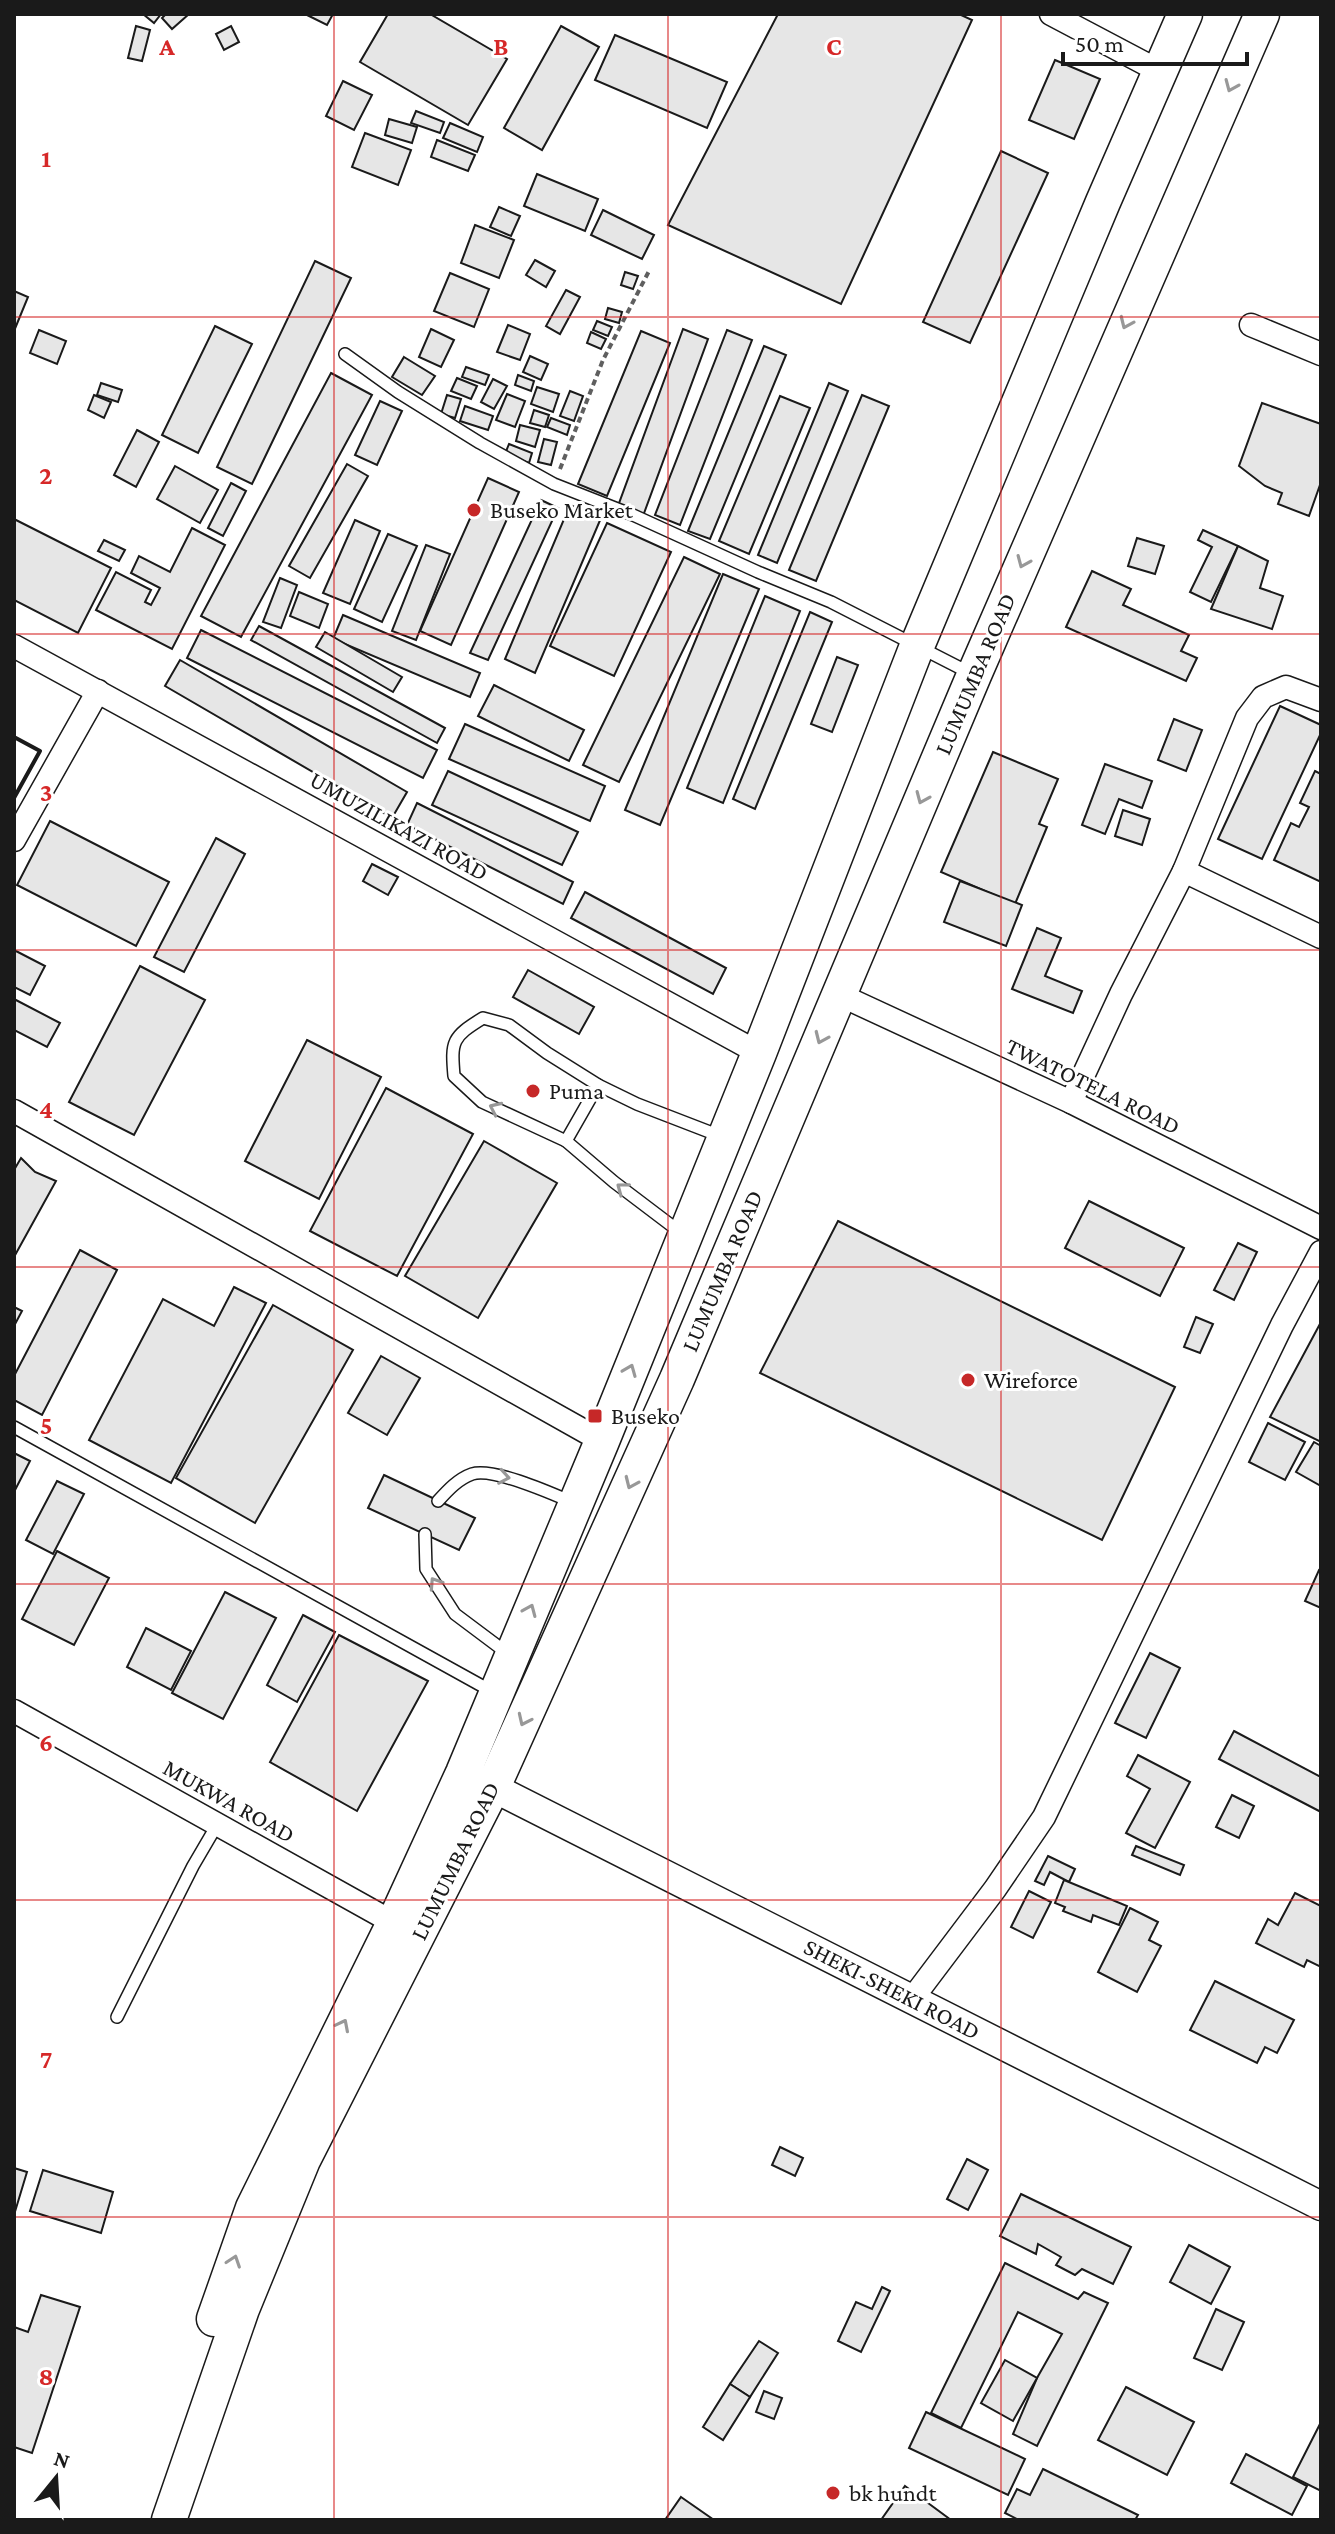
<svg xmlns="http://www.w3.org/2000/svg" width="1335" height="2534" viewBox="0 0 1335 2534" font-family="'Crimson Pro',serif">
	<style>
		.building { fill: #e6e6e6; stroke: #1a1a1a; stroke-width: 2 }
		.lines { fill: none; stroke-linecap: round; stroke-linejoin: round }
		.service-casing { stroke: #1a1a1a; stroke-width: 14 }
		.minor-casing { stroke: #1a1a1a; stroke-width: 25 }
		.tertiary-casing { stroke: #1a1a1a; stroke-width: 31 }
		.primary-casing { stroke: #1a1a1a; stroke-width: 37 }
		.path { stroke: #5f5f5f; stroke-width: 4; stroke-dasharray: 6 4; stroke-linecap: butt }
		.service { stroke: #fff; stroke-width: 11 }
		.minor { stroke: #fff; stroke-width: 22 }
		.tertiary { stroke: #fff; stroke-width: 28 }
		.primary { stroke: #fff; stroke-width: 34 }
		.wall { stroke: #1a1a1a; stroke-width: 4 }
		.oneway { stroke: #989898 }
		.grid { fill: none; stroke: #d62828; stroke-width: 2; stroke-opacity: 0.55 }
		.poi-dot { fill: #c62828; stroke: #fff; stroke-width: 3 }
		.labels { text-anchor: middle; stroke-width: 6; stroke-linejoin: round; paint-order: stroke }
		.poi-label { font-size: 24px; fill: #1a1a1a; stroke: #fff; text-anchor: start }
		.street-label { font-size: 24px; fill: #1a1a1a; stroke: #fff }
		.grid-label { font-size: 26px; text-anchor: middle; font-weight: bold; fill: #d62828; stroke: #fff; stroke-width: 6; stroke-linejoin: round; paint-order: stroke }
	</style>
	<rect width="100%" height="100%" fill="#fff"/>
	<g class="building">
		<path d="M143 14H161L154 23Z"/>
		<path d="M166 14H189L172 29 162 18Z"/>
		<path d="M305 14H333L327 25Z"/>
		<path d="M388 14H430L507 59 468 125 360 62Z"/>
		<path d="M778 14H959L972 20 841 304 668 225Z"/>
		<path d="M136 26 150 30 142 61 128 58Z"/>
		<path d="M231 26 239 42 224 50 216 34Z"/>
		<path d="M561 26 599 47 542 150 504 128Z"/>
		<path d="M615 35 727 82 707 128 595 80Z"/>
		<path d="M1055 60 1100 79 1074 139 1029 120Z"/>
		<path d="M343 81 372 95 354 130 326 116Z"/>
		<path d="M416 111 444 122 440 133 411 123Z"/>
		<path d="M389 119 417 127 412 143 385 135Z"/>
		<path d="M450 123 483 137 477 152 443 138Z"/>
		<path d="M365 133 411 150 398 185 352 167Z"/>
		<path d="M437 140 475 155 468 171 431 157Z"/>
		<path d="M1001 151 1048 173 970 343 923 322Z"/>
		<path d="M537 174 598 199 585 231 524 206Z"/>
		<path d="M499 207 520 216 511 236 490 227Z"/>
		<path d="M603 210 654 235 642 259 591 235Z"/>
		<path d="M475 225 514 240 499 278 461 263Z"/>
		<path d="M535 260 555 271 546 287 526 275Z"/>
		<path d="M315 261 351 278 252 484 217 467Z"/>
		<path d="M625 272 638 276 633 289 621 285Z"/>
		<path d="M450 273 489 289 474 327 434 311Z"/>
		<path d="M566 290 580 297 560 334 546 326Z"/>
		<path d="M14 291 28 297 14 331Z"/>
		<path d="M608 308 622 312 619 323 605 319Z"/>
		<path d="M597 321 612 327 608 336 593 330Z"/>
		<path d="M508 325 530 334 520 360 497 352Z"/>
		<path d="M215 326 252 344 198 453 162 435Z"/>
		<path d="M431 329 454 340 441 367 419 357Z"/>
		<path d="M683 329 708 339 643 516 618 506Z"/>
		<path d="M39 330 66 341 57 364 30 353Z"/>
		<path d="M727 330 752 340 680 525 655 515Z"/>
		<path d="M641 331 670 343 607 496 578 484Z"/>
		<path d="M591 332 606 339 601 349 587 343Z"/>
		<path d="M764 346 786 355 710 539 688 531Z"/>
		<path d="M530 356 548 364 541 380 523 372Z"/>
		<path d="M404 357 435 376 422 395 392 377Z"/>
		<path d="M466 367 489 375 485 385 462 377Z"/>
		<path d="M331 373 372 395 241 637 201 616Z"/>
		<path d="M518 375 534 381 531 391 515 385Z"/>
		<path d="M457 378 477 386 471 399 451 391Z"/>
		<path d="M493 379 507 386 494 409 481 402Z"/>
		<path d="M101 383 122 390 118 402 97 395Z"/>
		<path d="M829 383 848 391 777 563 758 555Z"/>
		<path d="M537 387 559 394 553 412 531 404Z"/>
		<path d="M570 391 583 396 574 421 560 416Z"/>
		<path d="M507 394 525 401 515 427 496 420Z"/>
		<path d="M94 395 111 402 104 418 88 410Z"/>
		<path d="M447 395 461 399 455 418 441 414Z"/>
		<path d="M862 395 889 406 816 581 789 570Z"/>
		<path d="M780 396 810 408 749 554 719 541Z"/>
		<path d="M380 401 402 411 377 465 355 455Z"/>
		<path d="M1262 403 1321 424V482L1309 516 1278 504 1282 493 1265 486 1239 466Z"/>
		<path d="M465 406 493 416 488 430 460 421Z"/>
		<path d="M534 410 549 415 545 427 530 423Z"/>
		<path d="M551 418 570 425 567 435 547 427Z"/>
		<path d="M520 425 540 430 535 447 516 441Z"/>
		<path d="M137 430 159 442 136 487 114 475Z"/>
		<path d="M544 439 557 442 551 465 538 462Z"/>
		<path d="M509 444 532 453 529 463 505 454Z"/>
		<path d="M347 464 368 476 310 578 289 566Z"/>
		<path d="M175 466 218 490 200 523 157 499Z"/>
		<path d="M488 478 519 492 451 645 420 631Z"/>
		<path d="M231 483 246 491 223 536 208 528Z"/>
		<path d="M541 500 558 508 488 660 470 653Z"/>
		<path d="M570 505 601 518 535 673 505 659Z"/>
		<path d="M14 519 111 568 78 633 14 600Z"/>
		<path d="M355 520 380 531 350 604 323 593Z"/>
		<path d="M607 523 671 552 614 676 550 646Z"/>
		<path d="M192 528 225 545 172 649 96 610 116 572 151 590 145 602 151 605 160 588 131 573 139 556 170 572Z"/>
		<path d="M1203 530 1238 546 1211 602 1190 592 1212 547 1198 540Z"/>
		<path d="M388 534 417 546 382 622 354 609Z"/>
		<path d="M1137 538 1164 546 1155 574 1128 566Z"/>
		<path d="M104 540 125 550 119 561 98 551Z"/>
		<path d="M426 545 450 554 416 640 392 631Z"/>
		<path d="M1238 546 1268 561 1260 588 1283 596 1272 629 1211 609Z"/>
		<path d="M684 557 720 574 619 782 583 765Z"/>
		<path d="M1092 571 1131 589 1123 605 1189 635 1181 651 1197 658 1186 681 1066 627Z"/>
		<path d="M723 574 759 589 660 825 625 810Z"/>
		<path d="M280 578 297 585 281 628 263 622Z"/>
		<path d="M299 592 328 604 319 628 290 616Z"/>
		<path d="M765 596 800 611 723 803 687 788Z"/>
		<path d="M810 612 832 622 755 809 733 799Z"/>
		<path d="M343 615 480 673 470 697 333 639Z"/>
		<path d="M259 626 445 728 437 743 251 640Z"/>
		<path d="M201 630 437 750 423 778 187 658Z"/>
		<path d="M325 632 402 677 393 692 316 647Z"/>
		<path d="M837 657 858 665 832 732 811 724Z"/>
		<path d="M180 660 407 792 392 818 165 686Z"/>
		<path d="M494 685 584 730 569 761 478 716Z"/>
		<path d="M1280 706 1321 725V733L1262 859 1218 839Z"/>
		<path d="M1174 719 1202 730 1186 771 1158 760Z"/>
		<path d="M465 724 605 786 590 821 449 759Z"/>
		<path d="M993 752 1058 779 1039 824 1047 827 1015 904 941 872Z"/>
		<path d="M1105 764 1152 781 1142 808 1119 799 1105 834 1082 825Z"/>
		<path d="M448 771 578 832 562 865 432 805Z"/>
		<path d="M1315 771 1321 774V882L1274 860 1291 823 1299 827 1309 807 1300 803Z"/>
		<path d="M417 803 573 882 563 904 407 825Z"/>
		<path d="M1123 810 1150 819 1142 845 1115 836Z"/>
		<path d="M50 821 169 882 136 946 17 885Z"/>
		<path d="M216 838 245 854 184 972 154 957Z"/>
		<path d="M372 864 398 877 388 895 363 881Z"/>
		<path d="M960 881 1022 905 1006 946 944 922Z"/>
		<path d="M585 892 726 968 713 994 571 918Z"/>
		<path d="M1037 928 1061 938 1045 976 1082 991 1073 1013 1012 989Z"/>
		<path d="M14 950 45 966 30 995 14 987Z"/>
		<path d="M140 966 205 1000 134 1135 69 1102Z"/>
		<path d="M528 970 594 1007 579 1034 513 997Z"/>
		<path d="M14 999 60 1023 47 1047 14 1030Z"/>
		<path d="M307 1040 381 1077 319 1199 245 1161Z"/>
		<path d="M386 1088 473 1134 397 1276 310 1231Z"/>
		<path d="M484 1141 557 1183 478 1318 405 1276Z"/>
		<path d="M21 1158 35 1172 56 1181 14 1257V1170Z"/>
		<path d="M1089 1201 1184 1248 1160 1296 1065 1248Z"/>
		<path d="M838 1221 1175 1387 1102 1540 760 1373Z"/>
		<path d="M1238 1243 1257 1252 1234 1300 1214 1290Z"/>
		<path d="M80 1250 117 1270 42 1415 14 1400V1376Z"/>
		<path d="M234 1287 266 1303 171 1483 89 1440 163 1299 214 1326Z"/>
		<path d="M273 1305 353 1350 255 1523 176 1478Z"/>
		<path d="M14 1307 22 1311 14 1326Z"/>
		<path d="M1196 1317 1213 1324 1200 1353 1184 1347Z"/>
		<path d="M1321 1322V1442L1270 1417Z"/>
		<path d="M381 1356 420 1378 387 1435 348 1413Z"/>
		<path d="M1268 1423 1305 1442 1285 1480 1249 1462Z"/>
		<path d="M1314 1442 1321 1446V1486L1296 1472Z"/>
		<path d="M14 1453 30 1461 14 1492Z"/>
		<path d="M384 1475 475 1518 459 1550 368 1508Z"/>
		<path d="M57 1481 84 1494 53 1554 26 1540Z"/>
		<path d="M57 1551 109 1578 74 1645 22 1619Z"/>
		<path d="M1319 1570 1321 1571V1608L1305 1601Z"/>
		<path d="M225 1592 276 1618 223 1719 172 1693Z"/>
		<path d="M303 1615 335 1632 297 1702 267 1685Z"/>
		<path d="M146 1628 191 1651 171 1690 127 1667Z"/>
		<path d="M339 1635 428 1681 357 1811 270 1762Z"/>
		<path d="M1150 1653 1180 1668 1146 1738 1115 1723Z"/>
		<path d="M1234 1731 1321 1777V1812L1219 1759Z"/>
		<path d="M1138 1755 1190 1782 1155 1848 1126 1833 1150 1789 1127 1776Z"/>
		<path d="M1232 1795 1254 1806 1239 1838 1216 1827Z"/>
		<path d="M1136 1846 1184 1865 1180 1875 1132 1855Z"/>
		<path d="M1048 1856 1075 1869 1069 1882 1050 1872 1044 1885 1035 1881Z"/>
		<path d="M1064 1880 1127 1906 1119 1925 1093 1915 1091 1922 1063 1911 1065 1907 1055 1903Z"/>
		<path d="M1029 1891 1051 1902 1033 1938 1011 1927Z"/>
		<path d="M1295 1893 1321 1906V1967L1307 1960 1304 1967 1256 1943 1268 1919 1278 1925Z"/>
		<path d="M1130 1908 1158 1922 1149 1940 1161 1946 1137 1992 1098 1972Z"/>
		<path d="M1215 1981 1294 2020 1277 2053 1265 2047 1257 2063 1190 2030Z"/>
		<path d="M780 2147 803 2158 795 2176 772 2165Z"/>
		<path d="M967 2159 988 2170 968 2210 947 2199Z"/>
		<path d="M14 2168 27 2172 14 2215Z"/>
		<path d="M43 2170 113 2192 101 2233 30 2211Z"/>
		<path d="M1021 2194 1131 2247 1113 2284 1082 2269 1075 2275 1056 2265 1061 2257 1038 2244 1036 2254 1000 2236Z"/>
		<path d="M1189 2245 1230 2267 1211 2304 1170 2282Z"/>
		<path d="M1005 2263 1078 2299 1084 2292 1108 2303 1037 2446 1013 2434 1037 2378 1062 2334 1018 2312 961 2428 931 2413Z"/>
		<path d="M882 2287 890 2291 861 2352 838 2341 856 2302 872 2309Z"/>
		<path d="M41 2295 80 2307 32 2453 14 2447V2327L28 2332Z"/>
		<path d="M1216 2309 1244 2322 1222 2370 1194 2358Z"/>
		<path d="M759 2341 778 2353 750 2397 730 2384Z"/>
		<path d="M1005 2360 1037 2378 1013 2421 981 2403Z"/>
		<path d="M730 2384 750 2397 723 2440 703 2427Z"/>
		<path d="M1126 2387 1194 2422 1167 2475 1098 2440Z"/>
		<path d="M764 2391 782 2398 774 2419 756 2412Z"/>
		<path d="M926 2412 1025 2459 1008 2495 909 2448Z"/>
		<path d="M1321 2422V2491L1293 2477Z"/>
		<path d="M1246 2454 1307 2486 1292 2515 1231 2483Z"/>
		<path d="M1043 2469 1138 2515 1135 2520H1019L1005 2513 1017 2489 1030 2495Z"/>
		<path d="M905 2486 951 2520H881Z"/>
		<path d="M681 2497 714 2520H665Z"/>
	</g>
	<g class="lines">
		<g class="service-casing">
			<g id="service">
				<path d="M345 354 398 392 480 443 554 484 633 515 758 572 831 602 970 673"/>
				<path d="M566 1141 482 1102 454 1076C451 1041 452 1037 483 1018L509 1025 547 1053 598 1085"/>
				<path d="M680 1232 614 1182 566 1141 598 1085 637 1104 720 1136"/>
				<path d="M14 1427 493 1692"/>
				<path d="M438 1501C448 1490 458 1479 472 1474 493 1467 553 1494 574 1503"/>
				<path d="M425 1534 426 1569 455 1614 507 1653"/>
				<path d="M117 2017 193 1866 217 1825"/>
			</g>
		</g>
		<g class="minor-casing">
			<g id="minor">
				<path d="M1051 14 1159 71"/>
				<path d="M1251 325 1321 354"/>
				<path d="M14 646 759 1053"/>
				<path d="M14 840 98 691"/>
				<path d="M1184 871 1321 937"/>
				<path d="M840 995 1071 1102 1321 1228"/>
				<path d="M1071 1102 1121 994 1184 871 1247 718 1263 697 1286 687 1321 700"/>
				<path d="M14 1111 602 1441"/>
				<path d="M14 1711 403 1928"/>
				<path d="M912 1999 995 1889 1044 1817 1282 1325 1321 1252"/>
			</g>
		</g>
		<g class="tertiary-casing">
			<path id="tertiary" d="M476 1779 1321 2206"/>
		</g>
		<g class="primary-casing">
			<g id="primary">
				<path d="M214 2319 253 2208 394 1923 463 1773 602 1441 759 1053 917 646 1103 202 1185 14"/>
				<path d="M169 2520 242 2309 303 2160 493 1787 677 1379 974 675 1262 14"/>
			</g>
		</g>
		<path class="path" d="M560 469 603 360 649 271"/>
		<use href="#service" class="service"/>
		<use href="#minor" class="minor"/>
		<use href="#tertiary" class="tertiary"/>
		<use href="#primary" class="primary"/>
		<path class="wall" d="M14 737 40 751 14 798"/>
	</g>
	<defs><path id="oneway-chevron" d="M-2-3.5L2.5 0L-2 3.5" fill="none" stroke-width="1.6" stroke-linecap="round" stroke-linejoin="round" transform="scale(2)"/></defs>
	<g class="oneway">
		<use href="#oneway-chevron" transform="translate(1231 86) rotate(113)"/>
		<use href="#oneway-chevron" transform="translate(1126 323) rotate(114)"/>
		<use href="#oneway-chevron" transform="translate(1023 562) rotate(113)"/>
		<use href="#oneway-chevron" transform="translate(922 798) rotate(113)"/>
		<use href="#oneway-chevron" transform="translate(821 1038) rotate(114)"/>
		<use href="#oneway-chevron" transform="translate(495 1108) rotate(-155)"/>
		<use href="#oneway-chevron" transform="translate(622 1188) rotate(-143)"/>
		<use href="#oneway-chevron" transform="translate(630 1370) rotate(-68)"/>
		<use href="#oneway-chevron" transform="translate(504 1477) rotate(10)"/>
		<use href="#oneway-chevron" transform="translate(631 1483) rotate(114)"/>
		<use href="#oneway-chevron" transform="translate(435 1583) rotate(-123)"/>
		<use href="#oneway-chevron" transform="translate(530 1610) rotate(-67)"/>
		<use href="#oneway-chevron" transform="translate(524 1720) rotate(115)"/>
		<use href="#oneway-chevron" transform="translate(343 2025) rotate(-63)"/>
		<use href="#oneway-chevron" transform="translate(234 2261) rotate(-71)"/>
	</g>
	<path class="grid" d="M334 14V2520M668 14V2520M1001 14V2520M14 317H1321M14 634H1321M14 950H1321M14 1267H1321M14 1584H1321M14 1900H1321M14 2217H1321"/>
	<g class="poi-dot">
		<circle cx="474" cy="510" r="8"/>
		<circle cx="533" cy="1091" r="8"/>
		<circle cx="968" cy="1380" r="8"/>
		<rect x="587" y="1408" width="16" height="16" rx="4"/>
		<circle cx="833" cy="2493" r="8"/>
	</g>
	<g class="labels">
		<g class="poi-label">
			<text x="490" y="518">Buseko Market</text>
			<text x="549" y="1099">Puma</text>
			<text x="984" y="1388">Wireforce</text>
			<text x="611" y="1424">Buseko</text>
			<text x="849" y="2501">bk hundt</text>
		</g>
		<g class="street-label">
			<text transform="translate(975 674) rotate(-67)" y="8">LUMUMBA ROAD</text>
			<text transform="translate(399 826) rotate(29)" y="8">UMUZILIKAZI ROAD</text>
			<text transform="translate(1093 1086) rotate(26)" y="8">TWATOTELA ROAD</text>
			<text transform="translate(722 1271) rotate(-67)" y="8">LUMUMBA ROAD</text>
			<text transform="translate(229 1801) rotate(29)" y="8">MUKWA ROAD</text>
			<text transform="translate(455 1861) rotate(-64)" y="8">LUMUMBA ROAD</text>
			<text transform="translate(892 1989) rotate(27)" y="8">SHEKI-SHEKI ROAD</text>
		</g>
	</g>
	<g class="grid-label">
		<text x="167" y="55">A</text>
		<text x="501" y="55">B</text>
		<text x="834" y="55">C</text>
		<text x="46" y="167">1</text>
		<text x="46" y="484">2</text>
		<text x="46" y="801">3</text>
		<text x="46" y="1118">4</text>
		<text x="46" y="1434">5</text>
		<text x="46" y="1751">6</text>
		<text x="46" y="2068">7</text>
		<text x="46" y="2385">8</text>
	</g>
	<rect width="1335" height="2534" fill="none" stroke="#1a1a1a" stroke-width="32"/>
	<g transform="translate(56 2478) rotate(18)" stroke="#ffffff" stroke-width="6" paint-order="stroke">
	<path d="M0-6L14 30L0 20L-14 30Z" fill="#1a1a1a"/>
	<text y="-12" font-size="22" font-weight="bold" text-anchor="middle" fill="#1a1a1a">N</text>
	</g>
	<path d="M1063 52v12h184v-12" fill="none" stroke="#1a1a1a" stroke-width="4"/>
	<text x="1075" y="52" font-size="24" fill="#1a1a1a" stroke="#ffffff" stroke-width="6" paint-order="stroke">50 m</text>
</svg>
